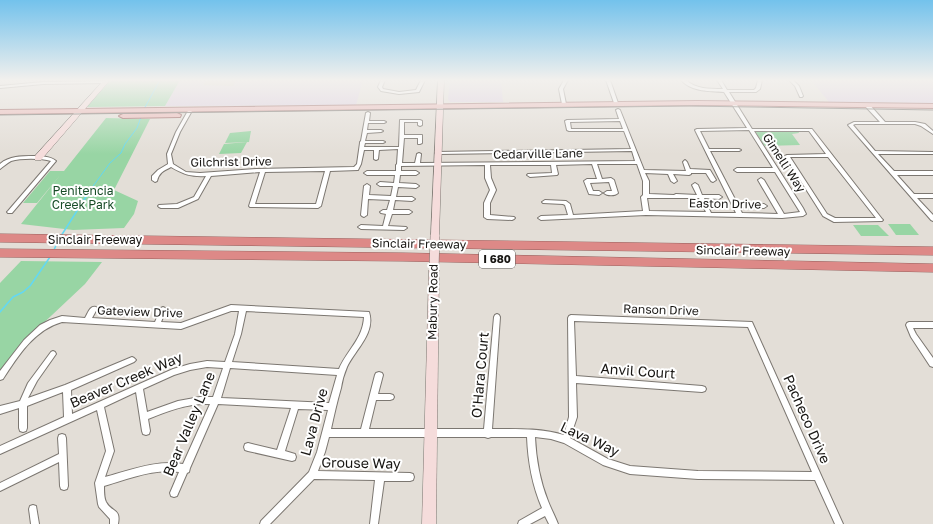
<svg xmlns="http://www.w3.org/2000/svg" width="933" height="524" viewBox="0 0 933 524" font-family="'Golos Text',sans-serif">
	<style>
		.commercial { fill: #ddcfe2 }
		.built { fill: #dbd0c3 }
		.green { fill: #98d5a4 }
		.lines { fill: none; stroke-linecap: round; stroke-linejoin: round }
		.stream-far1 { stroke: #63d8f3; stroke-width: 1 }
		.stream { stroke: #63d8f3; stroke-width: 1.5 }
		.street-casing { stroke: #7c7771; stroke-width: 2 }
		.secondary-casing { stroke: #7c7771; stroke-width: 1 }
		.primary-casing { stroke: #98615e; stroke-width: 2 }
		.highway-casing { stroke: #98615e; stroke-width: 1 }
		.street { fill: #fff; fill-rule: evenodd }
		.secondary { fill: #f5dcdb; fill-rule: evenodd }
		.primary { fill: #ebb8b7; fill-rule: evenodd }
		.highway { fill: #dd8987; fill-rule: evenodd }
		.tram { stroke: #716d68; stroke-width: 1 }
		.secondary-bridge-casing { stroke: #7c7771; stroke-width: 10; stroke-linecap: butt }
		.secondary-bridge { stroke: #f5dcdb; stroke-width: 9 }
		.labels { text-anchor: middle; stroke-width: 4; stroke-linejoin: round; paint-order: stroke }
		.shield { fill: #fff; stroke: #5d5c5a; stroke-width: 1 }
		.shield-label { font-size: 11px; font-weight: bold; fill: #181613 }
		.street-label { font-size: 12px; fill: #181613; stroke: #fff }
		.park-label { font-size: 12px; fill: #174c27; stroke: #fff }
		.near-street-label { font-size: 14px; fill: #181613; stroke: #fff }
	</style>
	<rect width="100%" height="100%" fill="#e3ded7"/>
	<g class="commercial">
		<path d="M180 80H363L356 105 165 106Z"/>
		<path d="M450 80H501L503 102H450L448 99Z"/>
		<path d="M811 80H933V103L829 102Z"/>
	</g>
	<path class="built" d="M206 80H236L233 86 203 85Z"/>
	<g class="green">
		<path d="M111 80H180L165 106 88 107V105Z"/>
		<path d="M106 118 150 119 114 190 138 201 134 214 124 228 73 230 21 224 61 174 37 203H23L50 171H64Z"/>
		<path d="M251 131 249 142 225 143 230 133Z"/>
		<path d="M755 131 762 132 798 131 799 133 792 134 800 145 765 146Z"/>
		<path d="M247 142 241 153 219 154 224 144Z"/>
		<path d="M888 224H910L919 235H896Z"/>
		<path d="M853 225H878L889 236H861Z"/>
		<path d="M21 261 102 262 85 284 18 347 0 372V283Z"/>
	</g>
	<g class="lines">
		<path class="stream-far1" d="M88 193 110 163 121 153 125 144 137 128 144 109 160 80"/>
		<g class="stream">
			<path d="M61 236 89 192"/>
			<path d="M54 250 57 243"/>
			<path d="M0 312 13 297 23 292 30 286 50 257"/>
		</g>
		<g class="street-casing">
			<g id="street">
				<path d="M381 80H385L382 87 383 89 399 92 416 90 421 80H425L419 92 399 94 381 91 378 87Z"/>
				<path d="M564 80H568L563 89 566 104 564 105 562 104 559 89Z"/>
				<path d="M606 80H610L618 103V104L614 103Z"/>
				<path d="M681 80H686C695 89 710 89 723 89L717 80H721L727 90H754L756 88 758 80H762L760 89 756 92H729L752 129H812L882 219 883 220 882 221 834 222 823 216 785 156 787 155 826 154 809 131H754L803 208 806 214 803 216 782 218 646 215 541 220 538 218 541 216 568 215 565 205 563 204 543 203 542 202 545 200 566 201 570 204 573 215 643 211 641 197 643 195V181L637 164H597L602 179 611 178 614 180 618 193C615 196 607 196 604 193L607 191H612L609 182 590 183 593 191H599L602 193 599 195 589 194 584 181 587 179H597L592 164 556 165 558 174 557 175 530 177 527 175 528 174 552 173 551 165H490L491 178 496 190 490 203V215L514 217 515 218 514 219 512 220 487 219 484 217V203L490 190 485 178V165L401 166V171H416L419 173 416 175H400L399 183 416 184 419 186 416 188 398 187 396 197H412L415 199 412 201 395 200 393 210H409L412 212 409 214H392L388 226 406 227 407 228 404 230 361 229 358 227 361 225 383 226 386 214 381 213 380 212 383 210H387L390 200 368 199 367 215 364 217 362 216 361 215 364 186 367 184 370 186 369 195 391 196 393 186H380L377 184 380 182 394 183 395 175H367L364 173 367 171H396V165L397 164 398 149 379 150 378 159 376 160 374 159V150H364L361 164 358 170 330 171 321 206 318 208 250 207 249 206 260 172 211 176 198 199 178 208H161L159 207 158 206 159 205 177 204 194 197 206 176C191 177 183 174 171 167 163 171 159 173 157 181L155 182 152 180V176L158 170 168 164 167 154 176 132 189 109 191 108 193 109 180 132 171 154 173 164 186 172 200 173 256 169 354 167 357 164 360 143V142L361 141 366 113 368 112 370 113 369 121H384L386 122 384 123H368L367 130H381L383 131 381 132 367 133 365 141H383L385 142 383 143H365L364 147H399L400 120H420L422 121V125L420 126 418 125V122H404V135H422V143L420 144H418V138H404L402 163H415L417 154 419 153 421 154 420 163 635 161 632 151 437 154 435 153 437 152 631 149 624 131H569L567 130 565 121 567 120 619 119 616 110 618 109 620 110 644 170 686 171 683 162 685 160 687 162 690 169 710 170 716 180 713 182 711 181 706 173H691V174L689 175 673 174 677 181 674 183 671 181 668 174 645 173 649 181V194L674 195 676 194 697 195 692 185 695 183 698 185 702 195H719L722 197 719 199 704 198 711 213H736L695 130 697 129 747 128 724 92C710 91 692 92 681 80ZM620 121 623 129H571L570 122ZM749 130 773 168H737L734 170 737 172H775L800 212 784 214 764 180 761 178 758 180 778 214 742 213 739 207 764 208 767 206 764 204 737 203 710 151H739L741 150 739 149H709L700 131ZM790 157H828L876 218H835L827 214ZM325 171 316 204H255L265 172ZM647 198H699L706 212 649 211Z"/>
				<path d="M789 80H793L799 86 803 96 802 97H800L795 86Z"/>
				<path d="M106 81 107 82 105 83 43 84 0 88V86L43 82Z"/>
				<path d="M865 104H869L885 122H915L925 124 933 131V134L921 126 915 124H855L853 125 875 151 933 152V154H878L894 171H933V175H897L914 194H933V198H917L933 215V221L931 220 848 125 854 122H880L865 106Z"/>
				<path d="M33 156C41 156 50 156 56 161L12 213H8L7 212 8 211 51 161C41 158 21 158 11 161 7 163 4 166 0 169V164C9 156 22 156 33 156Z"/>
				<path d="M231 305 369 312C376 333 355 350 347 367 344 374 342 381 341 388 337 402 334 415 331 429H361L375 375 376 373 379 372 382 373 383 375 378 394H390L393 395 394 397 393 399 390 400H376L369 429H484L494 317 495 315 497 314 499 315 500 317 492 429C517 429 540 428 564 435L569 417 568 318 569 316 571 315 752 322 843 524H835L815 480 698 479 630 474 603 465 564 443 551 439 535 437C536 459 540 481 548 501 551 509 555 516 558 524H549L545 516 530 524H518L519 521 542 508C532 485 528 461 527 437H491L488 438 485 437H329L325 452 318 471 410 473 413 474 414 477 413 480 410 481H384L378 524H370L375 480 314 479 270 524H260L261 521 309 472 317 452 328 410 298 409 285 451 295 454 296 457 295 460 292 461 248 451 245 450 244 447 245 444 248 443 277 450 291 408 218 404 190 468 189 472 187 473 177 496 174 497 171 496 170 493 179 472C154 468 128 479 104 486 104 491 104 498 106 502 112 513 121 508 118 524H110V519L99 507 98 504 95 483 106 451 97 410 0 454V446L64 417 63 392 27 406V428L26 431 23 432 20 431 19 428V408L0 414V406L20 401 28 383 51 352 53 351 55 352 56 354 37 381 28 398 65 385 132 357 134 358 136 360 134 362 71 390 72 414 173 369 190 364 207 361 225 362 235 334 239 311H231L181 329 62 322C34 330 18 356 3 379L0 380V371L10 358 24 340 40 325 50 320 62 316 85 318C88 313 90 305 96 307L97 309 92 318 155 322 161 308 163 307 165 308 166 310 161 322 181 323ZM246 311 364 317C363 339 347 350 339 369L232 362 241 334ZM574 321 748 327 812 472 698 471 630 466 608 459 570 438 577 417 576 383 702 392 705 391 706 389 705 387 702 386 576 376ZM207 367 223 368 213 397H200L178 401 147 412 143 389 174 375 190 370ZM230 368 337 375 329 403 221 398ZM136 392 142 431 143 434 146 435 149 434 150 431 148 419C168 411 188 403 210 404L183 464C156 460 131 470 105 477L114 451 104 407Z"/>
				<path d="M909 322H933V328H913L916 334 933 358V367L930 366 911 337 906 325 907 323Z"/>
				<path d="M62 434 65 435 66 438 68 486 67 489 64 490 61 489 60 486 59 462 0 491V483L59 454 58 438 59 435Z"/>
				<path d="M33 505 36 506 39 524H31L29 509 30 506Z"/>
			</g>
		</g>
		<g class="secondary-casing">
			<g id="secondary">
				<path d="M104 80H110L41 160H35V156Z"/>
				<path d="M438 80H444L439 236 435 239 431 236Z"/>
				<path d="M434 267 437 268 439 270 436 524H422L429 270 431 268Z"/>
			</g>
		</g>
		<g class="primary-casing">
			<g id="primary">
				<path d="M697 101 933 104V108L697 105 0 114V110Z"/>
				<path d="M177 113 181 115 180 117 123 118 119 116 123 114Z"/>
			</g>
		</g>
		<g class="highway-casing">
			<g id="highway">
				<path d="M0 234 933 247V255L0 242Z"/>
				<path d="M0 249 403 253 933 264V272L403 261 0 257Z"/>
			</g>
		</g>
		<use href="#street" class="street"/>
		<use href="#secondary" class="secondary"/>
		<use href="#primary" class="primary"/>
		<use href="#highway" class="highway"/>
		<path class="tram" d="M0 115 689 106 933 110"/>
		<g class="secondary-bridge-casing">
			<path id="secondary-bridge" d="M434 270 435 236"/>
		</g>
		<use href="#secondary-bridge" class="secondary-bridge"/>
	</g>
	<linearGradient id="sky" x2="0" y2="1"><stop stop-color="#73c2ec"/><stop offset="0.52" stop-color="#f2f0ed"/><stop offset="1" stop-color="#f2f0ed" stop-opacity="0"/></linearGradient>
	<rect width="933" height="154" fill="url(#sky)"/>
	<g class="labels">
		<rect class="shield" x="479" y="250" width="36" height="18" rx="3"/>
		<g class="shield-label">
			<text x="497" y="263">I 680</text>
		</g>
		<g class="street-label">
			<text transform="translate(538 154) rotate(-1)" y="4">Cedarville Lane</text>
			<text transform="translate(231 162) rotate(-1)" y="4">Gilchrist Drive</text>
			<text transform="translate(784 163) rotate(57)" y="4">Gimelli Way</text>
			<text transform="translate(725 204) rotate(1)" y="4">Easton Drive</text>
			<text x="95" y="244">Sinclair Freeway</text>
			<text transform="translate(419 244) rotate(1)" y="4">Sinclair Freeway</text>
			<text transform="translate(743 251) rotate(1)" y="4">Sinclair Freeway</text>
			<text transform="translate(433 302) rotate(-89)" y="4">Mabury Road</text>
			<text transform="translate(661 310) rotate(2)" y="4">Ranson Drive</text>
			<text transform="translate(140 312) rotate(2)" y="4">Gateview Drive</text>
		</g>
		<g class="park-label">
			<text x="83" y="195">Penitencia<tspan x="83" dy="14">Creek Park</tspan></text>
		</g>
		<g class="near-street-label">
			<text transform="translate(638 371) rotate(4)" y="5">Anvil Court</text>
			<text transform="translate(480 375) rotate(-85)" y="5">O'Hara Court</text>
			<text transform="translate(126 380) rotate(-23)" y="5">Beaver Creek Way</text>
			<text transform="translate(807 419) rotate(66)" y="5">Pacheco Drive</text>
			<text transform="translate(314 422) rotate(-75)" y="5">Lava Drive</text>
			<text transform="translate(189 424) rotate(-67)" y="5">Bear Valley Lane</text>
			<text transform="translate(590 439) rotate(25)" y="5">Lava Way</text>
			<text transform="translate(361 463) rotate(1)" y="5">Grouse Way</text>
		</g>
	</g>
</svg>
